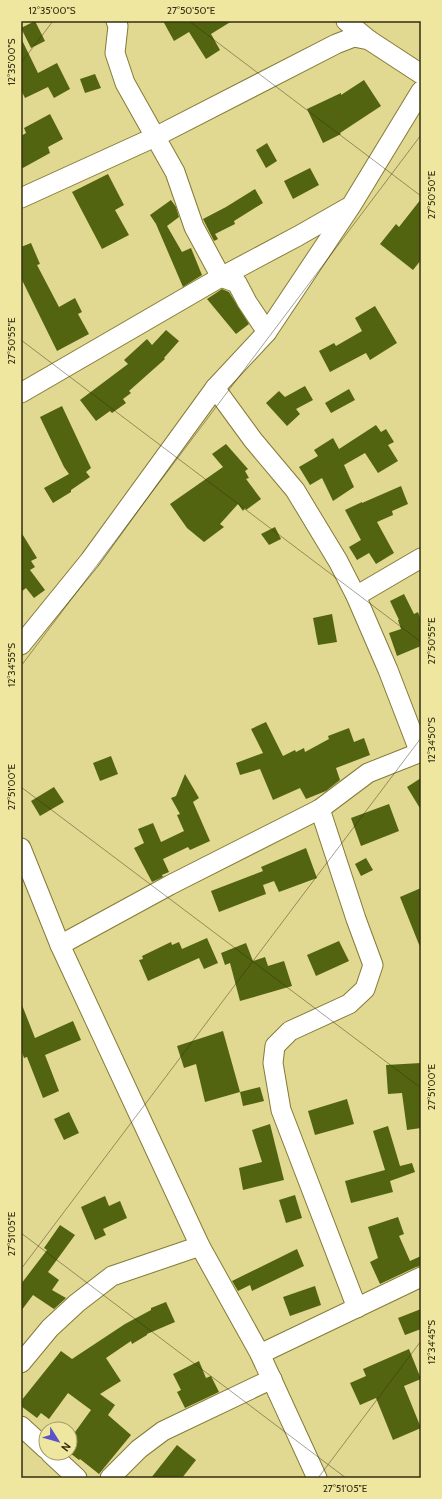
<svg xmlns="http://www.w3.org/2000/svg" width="442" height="1499" viewBox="0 0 442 1499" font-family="Cabin,sans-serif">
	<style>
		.building { fill: #52640f }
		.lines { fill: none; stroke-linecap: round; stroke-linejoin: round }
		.minor-casing { stroke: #847b36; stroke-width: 21 }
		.minor { stroke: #fff; stroke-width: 19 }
		.ticks { fill: none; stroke: #322e11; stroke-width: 1; stroke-opacity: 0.45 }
		.neatline { fill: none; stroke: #322e11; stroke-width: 1.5 }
		.ticks-label { font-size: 10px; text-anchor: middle; fill: #322e11 }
	</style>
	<rect width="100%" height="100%" fill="#e1d892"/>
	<g class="building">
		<path d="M35 21 45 41 31 48 21 28Z"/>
		<path d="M163 21H232L211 34 220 50 206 59 189 32 174 41Z"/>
		<path d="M21 38 38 73 57 63 70 89 54 98 48 87 25 98 21 90Z"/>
		<path d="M95 74 101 88 85 93 80 79Z"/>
		<path d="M364 80 381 106 340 133 341 134 323 143 307 109 341 93V95Z"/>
		<path d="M50 114 63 139 48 147 50 153 21 169V136L26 133 24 128Z"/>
		<path d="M267 143 277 161 266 168 256 150Z"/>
		<path d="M310 168 319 185 293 199 284 181Z"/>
		<path d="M108 174 124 205 115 210 129 235 102 249 72 192Z"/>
		<path d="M255 189 263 203 234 221 235 224 215 234 218 239 214 241 203 219 226 207Z"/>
		<path d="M421 199V260L413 270 380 244 396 224 399 227Z"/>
		<path d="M171 200 176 207 179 217 167 226 182 252 191 248 202 275 183 287 156 224 150 215Z"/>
		<path d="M31 243 40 264 37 265 59 307 75 298 82 312 78 314 89 334 57 351 21 278V247Z"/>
		<path d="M222 289 229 292 249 324 236 334 207 299Z"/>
		<path d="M375 306 397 343 370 360 366 353 330 372 319 351 334 343 336 346 362 331 355 318Z"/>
		<path d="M166 330 179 341 164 358 165 359 129 391 131 393 123 399 126 403 112 413 110 411 96 421 80 400 128 364 124 360 147 339 152 345Z"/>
		<path d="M305 386 313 400 296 409 300 414 287 426 266 403 279 391 285 397Z"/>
		<path d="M349 389 355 400 331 413 325 403Z"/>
		<path d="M62 406 91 468 86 472 90 477 71 490V492L53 503 44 488 69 474 64 467 40 417Z"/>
		<path d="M376 425 381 432 386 429 394 442 388 445 398 461 378 473 365 453 344 465 354 487 333 501 322 478 310 485 299 467 318 456 314 450 333 438 339 449Z"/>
		<path d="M226 444 248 469 245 471 249 478 246 479 261 499 246 510 245 508 243 511 238 504 220 524 224 527 204 542 187 528 170 504 223 467 212 454Z"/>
		<path d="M401 486 408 504 392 511 393 515 377 522 394 553 376 564 369 553 357 560 349 547 361 540 345 510 362 502V503Z"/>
		<path d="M275 527 281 539 269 545 261 534Z"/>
		<path d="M21 532 37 558 31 561 35 567 30 570 45 590 34 598 26 588 21 592Z"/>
		<path d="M404 594 414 614 418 612 421 621V646L397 656 389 633 401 629 398 620H399L390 601Z"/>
		<path d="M332 614 337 642 318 645 313 618Z"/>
		<path d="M266 722 283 756 295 750 296 752 304 748 305 752 329 739 328 736 349 728 354 742 364 738 370 755 336 768 340 780 326 791 306 799 300 788 273 800 260 769 240 775 236 763 263 753 251 729Z"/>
		<path d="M111 756 118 774 100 781 93 763Z"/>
		<path d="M185 774 199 798 193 802 210 841 190 850 188 847 163 859 169 872 162 875 163 877 152 882 134 848 144 843 138 829 153 823 161 842 184 831 177 815 180 814 171 798 176 796Z"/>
		<path d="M421 778V810L407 787Z"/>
		<path d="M54 787 64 802 40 816 31 801Z"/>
		<path d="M389 804 399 831 361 846 351 818Z"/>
		<path d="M306 848 317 878 279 892 274 881 263 885 266 894 219 912 211 891 263 871 261 867Z"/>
		<path d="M366 858 373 870 361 876 355 864Z"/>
		<path d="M421 888V947H420L400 897Z"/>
		<path d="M207 938 218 963 204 969 199 958 148 981 139 960 143 959 142 956 171 942 172 945 179 942 182 949Z"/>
		<path d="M339 941 349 961 316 976 307 955Z"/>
		<path d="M246 943 253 961 265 957 268 966 284 961 292 986 240 1001 230 963 225 965 221 953Z"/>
		<path d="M21 1005H22L35 1038 73 1021 81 1040 45 1055 59 1091 43 1098 27 1057 24 1058 21 1049Z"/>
		<path d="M223 1031 240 1092 205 1102 196 1064 184 1068 177 1046Z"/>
		<path d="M421 1063V1128L407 1130 402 1093 388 1094 386 1065Z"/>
		<path d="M260 1087 264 1101 243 1106 240 1092Z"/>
		<path d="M347 1099 354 1124 315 1135 308 1111Z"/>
		<path d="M69 1112 79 1133 64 1140 54 1119Z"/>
		<path d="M270 1124 284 1180 243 1190 239 1168 262 1162 252 1130Z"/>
		<path d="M388 1126 400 1166 412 1163 415 1172 390 1181 393 1192 351 1203 345 1181 385 1170 373 1131Z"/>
		<path d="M295 1195 302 1218 286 1223 279 1200Z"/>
		<path d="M105 1196 109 1206 120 1201 127 1218 103 1229 106 1235 95 1240 81 1207Z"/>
		<path d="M398 1217 404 1234 399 1236 410 1261 421 1256V1266L416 1267 380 1284 370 1262 378 1258 368 1227Z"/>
		<path d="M60 1225 75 1235 48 1272 59 1280 52 1290 66 1298 54 1309 33 1295 21 1311V1284L47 1250 44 1248Z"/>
		<path d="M297 1249 304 1266 252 1291 250 1285 238 1291 232 1281Z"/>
		<path d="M315 1286 321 1305 290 1316 283 1297Z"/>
		<path d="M166 1302 175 1322 147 1334V1335L132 1344 131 1341 106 1358 121 1381 100 1394 115 1405 108 1415 131 1435 99 1474 80 1459 79 1460 70 1453V1439L91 1410 68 1393 49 1419 41 1413 37 1418 21 1406V1401L61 1351 72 1359 125 1324 151 1310V1308Z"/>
		<path d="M421 1309V1329L405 1335 398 1318Z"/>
		<path d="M409 1349 421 1379 404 1386 421 1428 393 1440 376 1398 360 1405 350 1383 366 1376 363 1369Z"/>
		<path d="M199 1361 206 1378 211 1376 219 1392 185 1408 177 1392 181 1390 173 1374Z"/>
		<path d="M177 1445 196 1460 182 1478H151Z"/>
	</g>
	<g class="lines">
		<g class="minor-casing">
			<g id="minor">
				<path d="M116 21 118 26 115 53 125 83 175 172 194 227 221 277 237 283 247 302 267 332"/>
				<path d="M346 21 369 40"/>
				<path d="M21 198 155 137 336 44 354 37 369 40 421 74"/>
				<path d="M215 388 253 440 295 490 338 561 356 596 388 670 420 753"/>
				<path d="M21 393 221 277 298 236 347 208"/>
				<path d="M356 596 421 558"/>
				<path d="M21 645 90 560 215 388 267 332 351 206 421 91"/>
				<path d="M320 809 356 919 373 965 365 989 349 1004 290 1031 275 1046 273 1063 281 1110 357 1308"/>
				<path d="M21 848 60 945 200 1246 260 1354 317 1478"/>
				<path d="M60 945 170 885 320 809 368 773 421 752"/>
				<path d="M260 1354 421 1277"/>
				<path d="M21 1363 50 1328 77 1303 112 1276 200 1246"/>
				<path d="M21 1426 46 1449"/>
				<path d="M50 1453 77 1478"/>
				<path d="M110 1478 139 1449 163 1431 272 1379"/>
			</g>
		</g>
		<use href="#minor" class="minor"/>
	</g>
	<path class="ticks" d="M189 21 421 196M21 63 53 21M21 340 421 642M21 666 421 135M21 787 421 1088M21 1233 346 1478M21 1269 421 738M318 1478 421 1341"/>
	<rect width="442" height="1499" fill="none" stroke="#efe69f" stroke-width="44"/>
	<g transform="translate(58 1441) rotate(127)"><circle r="19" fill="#efe69f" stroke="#a39c66"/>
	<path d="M0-3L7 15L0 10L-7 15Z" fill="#5b51c9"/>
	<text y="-6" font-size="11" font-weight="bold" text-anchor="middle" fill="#322e11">N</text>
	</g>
	<rect x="22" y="22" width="398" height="1455" class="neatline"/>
	<g class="ticks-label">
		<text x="52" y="14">12°35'00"S</text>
		<text x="191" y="14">27°50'50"E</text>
		<text transform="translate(11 62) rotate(-90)" y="4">12°35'00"S</text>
		<text transform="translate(431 195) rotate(-90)" y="4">27°50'50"E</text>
		<text transform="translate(11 341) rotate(-90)" y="4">27°50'55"E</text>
		<text transform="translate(431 641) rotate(-90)" y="4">27°50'55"E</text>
		<text transform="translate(11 665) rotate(-90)" y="4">12°34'55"S</text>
		<text transform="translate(431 740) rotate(-90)" y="4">12°34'50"S</text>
		<text transform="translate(11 787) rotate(-90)" y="4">27°51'00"E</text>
		<text transform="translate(431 1087) rotate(-90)" y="4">27°51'00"E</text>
		<text transform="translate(11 1234) rotate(-90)" y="4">27°51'05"E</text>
		<text transform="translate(431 1342) rotate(-90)" y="4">12°34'45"S</text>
		<text x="345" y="1492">27°51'05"E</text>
	</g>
</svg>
